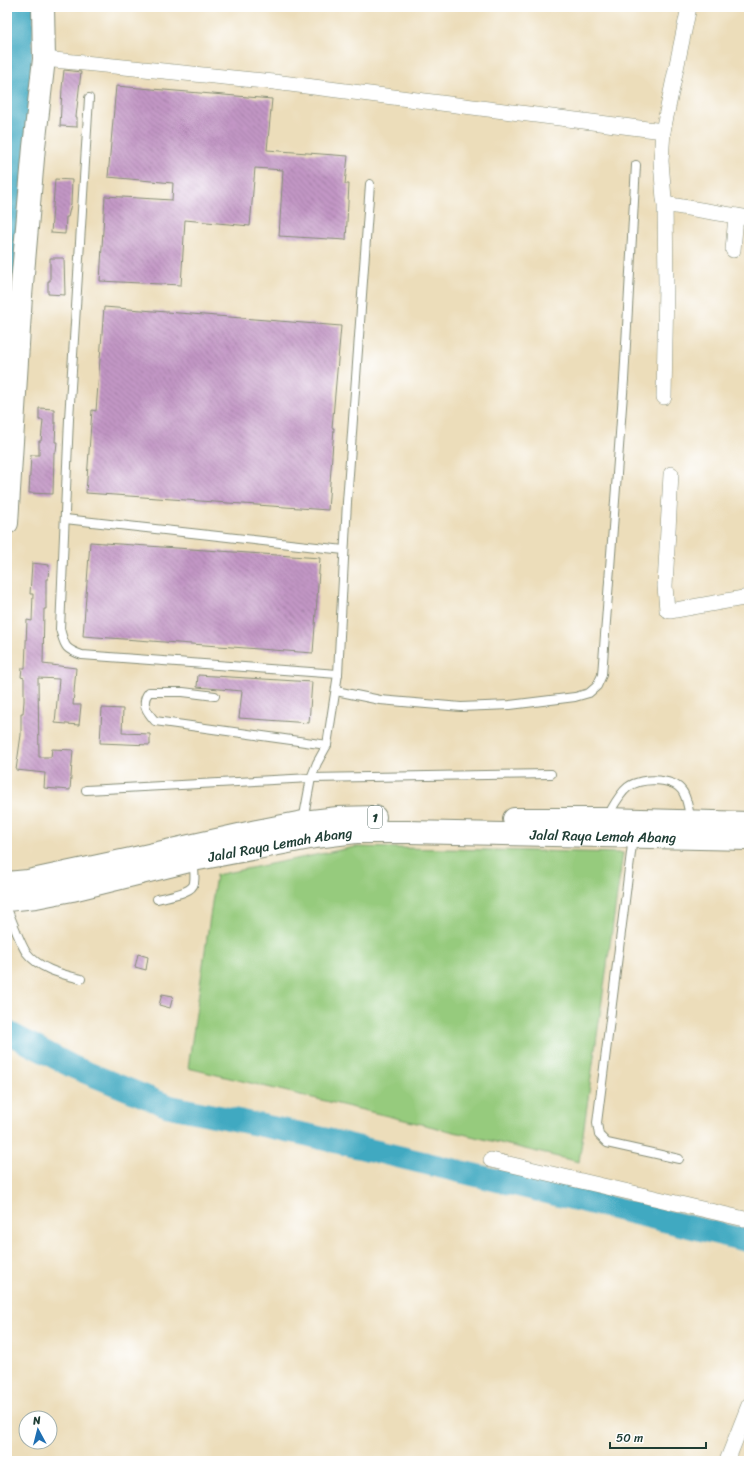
<svg xmlns="http://www.w3.org/2000/svg" width="756" height="1468" font-family="Sriracha,sans-serif">
  <style>
    .grass { fill: #96cb7d; stroke: #5a8458 }
    .lines { fill: none; stroke-linecap: round; stroke-linejoin: round }
    .river { stroke: #41a9c1; stroke-width: 23 }
    .building { fill: url(#building-back-hatch) }
    .lane-casing { stroke: #868d77; stroke-width: 10 }
    .street-casing { stroke: #868d77; stroke-width: 16 }
    .secondary-casing { stroke: #868d77; stroke-width: 24 }
    .highway-casing { stroke: #868d77; stroke-width: 24 }
    .lane { stroke: #fff; stroke-width: 8 }
    .street { stroke: #fff; stroke-width: 15 }
    .secondary { stroke: #fff; stroke-width: 22 }
    .highway { stroke: #fff; stroke-width: 22 }
    .labels { text-anchor: middle; stroke-width: 3; stroke-linejoin: round; paint-order: stroke }
    .shield { fill: #fff; stroke: #627771; stroke-width: 1 }
    .shield-label { font-size: 13px; font-weight: bold; fill: #1f3d34 }
    .street-label { font-size: 14px; fill: #1f3d34; stroke: #fff }
  </style>
  <defs>
    <pattern id="building-back-hatch" width="6" height="6" patternUnits="userSpaceOnUse"><rect width="6" height="6" fill="#c296c5"/><path d="M-1 5l2 2M0 0l6 6M5-1l2 2" fill="none" stroke="#9d7ca1"/></pattern>
  </defs>
  <rect width="100%" height="100%" fill="#fff"/>
  <filter id="ink" filterUnits="userSpaceOnUse"><feTurbulence type="fractalNoise" baseFrequency=".025" numOctaves="2"/><feDisplacementMap in="SourceGraphic" scale="8" xChannelSelector="R" yChannelSelector="G"/><feConvolveMatrix kernelMatrix="1 2 1 2 8 2 1 2 1" color-interpolation-filters="sRGB"/></filter>
  <filter id="wash" filterUnits="userSpaceOnUse"><feTurbulence type="fractalNoise" baseFrequency=".012" numOctaves="4" result="noise"/><feDisplacementMap in="SourceGraphic" scale="16" xChannelSelector="R" yChannelSelector="G"/><feGaussianBlur stdDeviation="0.9" result="paint"/><feColorMatrix in="noise" values="0 0 0 0 0 0 0 0 0 0 0 0 0 0 0 0 0 1.4 0 .05"/><feComposite in="paint" operator="in"/></filter>
  <g filter="url(#wash)">
    <rect width="100%" height="100%" fill="#ecddba"/>
    <polygon class="grass" points="355,847 623,853 579,1162 188,1068 216,875"/>
    <g class="lines">
      <g class="river">
        <polyline points="7,267 21,56 23,7"/>
        <polyline points="7,1032 73,1067 168,1106 308,1135 749,1241"/>
      </g>
    </g>
    <g id="blocks">
      <g class="building">
        <polygon points="64,70 81,72 76,117 77,117 77,127 60,126 62,88"/>
        <polygon points="116,86 272,99 267,150 348,156 345,184 349,184 346,240 279,236 283,170 255,168 250,226 185,220 181,285 100,281 105,196 172,200 173,183 108,177"/>
        <polygon points="55,179 72,180 71,204 68,217 66,217 65,234 51,233"/>
        <polygon points="50,258 64,258 65,295 48,294 48,281 50,281"/>
        <polygon points="104,307 341,326 332,428 334,428 328,510 86,493 92,410 96,411"/>
        <polygon points="39,408 54,409 54,423 56,423 55,442 57,442 56,452 54,452 53,494 29,493 31,455 39,455 39,441 41,441 43,420 39,420"/>
        <polygon points="90,542 320,558 313,653 83,636"/>
        <polygon points="32,563 49,565 48,579 46,579 46,609 44,609 43,664 76,668 73,705 81,705 79,725 55,723 59,679 38,678 39,757 51,757 52,749 73,750 70,790 44,788 45,773 16,770 21,735 21,713 23,713 24,701 24,678 21,677 22,668 25,668 27,620 32,621 33,594 30,594"/>
        <polygon points="198,675 312,682 309,723 239,718 242,691 197,687"/>
        <polygon points="102,708 123,709 122,733 150,734 150,745 100,743"/>
        <polygon points="138,954 148,957 146,970 135,967"/>
        <polygon points="162,994 173,996 170,1008 159,1005"/>
      </g>
    </g>
  </g>
  <g filter="url(#ink)">
    <use href="#blocks" fill-opacity="0" stroke="#868d77" stroke-width="1"/>
    <g class="lines">
      <defs>
        <g id="lane">
          <path d="M89,98L69,419L60,629C65,646 64,649 82,655L338,674"/>
          <polyline points="65,519 344,550"/>
          <polyline points="336,691 380,700 461,707 510,705 575,697 589,693 597,686 602,675 624,380 636,165"/>
          <path d="M215,696L183,692H149C140,703 147,712 155,721L327,745"/>
          <polyline points="86,790 311,778 551,774"/>
          <path d="M607,817C613,807 619,794 628,787C642,777 676,777 684,794C688,802 689,813 691,821"/>
          <polyline points="303,821 311,778 317,763 327,745 338,674 347,502 370,184"/>
          <polyline points="633,837 597,1123 599,1135 607,1143 679,1159"/>
          <path d="M157,899C166,896 192,894 194,883C195,877 194,867 193,861"/>
          <path d="M7,909C12,920 20,943 26,952C39,969 61,974 81,979"/>
        </g>
        <g id="street">
          <polyline points="689,7 663,131 661,161 664,199 665,203 670,205 749,218"/>
          <polyline points="44,59 274,82 663,131"/>
          <polyline points="733,250 736,216"/>
          <polyline points="664,397 666,284 665,203"/>
          <polyline points="671,474 665,586 667,610 670,611 749,597"/>
          <polyline points="491,1160 749,1220"/>
          <polyline points="727,1461 749,1405"/>
        </g>
        <polyline id="secondary" points="7,523 21,296 34,147 44,59 43,7"/>
        <g id="highway">
          <polyline points="514,819 605,819 749,823"/>
          <polyline points="7,883 28,881 131,859 257,831 303,822 338,818 375,817"/>
          <path id="s1" d="M7,900L36,897L72,890L193,860L315,837L356,832H408L749,839"/>
        </g>
      </defs>
      <use href="#lane" class="lane-casing"/>
      <use href="#street" class="street-casing"/>
      <use href="#secondary" class="secondary-casing"/>
      <use href="#highway" class="highway-casing"/>
      <use href="#lane" class="lane"/>
      <use href="#street" class="street"/>
      <use href="#secondary" class="secondary"/>
      <use href="#highway" class="highway"/>
    </g>
  </g>
  <g class="labels">
    <rect class="shield" x="368" y="806" width="14" height="22" rx="3"/>
    <g class="shield-label">
      <text x="375" y="822">1</text>
    </g>
    <g class="street-label">
      <text dy="5" stroke="none"><textPath href="#s1" startOffset="603">Jalal Raya Lemah Abang</textPath></text>
      <text dy="5" stroke="none"><textPath href="#s1" startOffset="279">Jalal Raya Lemah Abang</textPath></text>
    </g>
  </g>
  <rect width="756" height="1468" fill="none" stroke="#fff" stroke-width="24"/>
  <g transform="translate(38 1430) rotate(353)"><circle r="19" fill="#ffffff" stroke="#a5b1ae"/>
  <path d="M0-3L7 15L0 10L-7 15Z" fill="#1f6fb2"/>
  <text y="-6" font-size="11" font-weight="bold" text-anchor="middle" fill="#1f3d34">N</text>
  </g>
  <path d="M610 1442v6h96v-6" fill="none" stroke="#1f3d34" stroke-width="2"/>
  <text x="616" y="1442" font-size="12" fill="#1f3d34" stroke="#ffffff" stroke-width="3" paint-order="stroke">50 m</text>
</svg>
